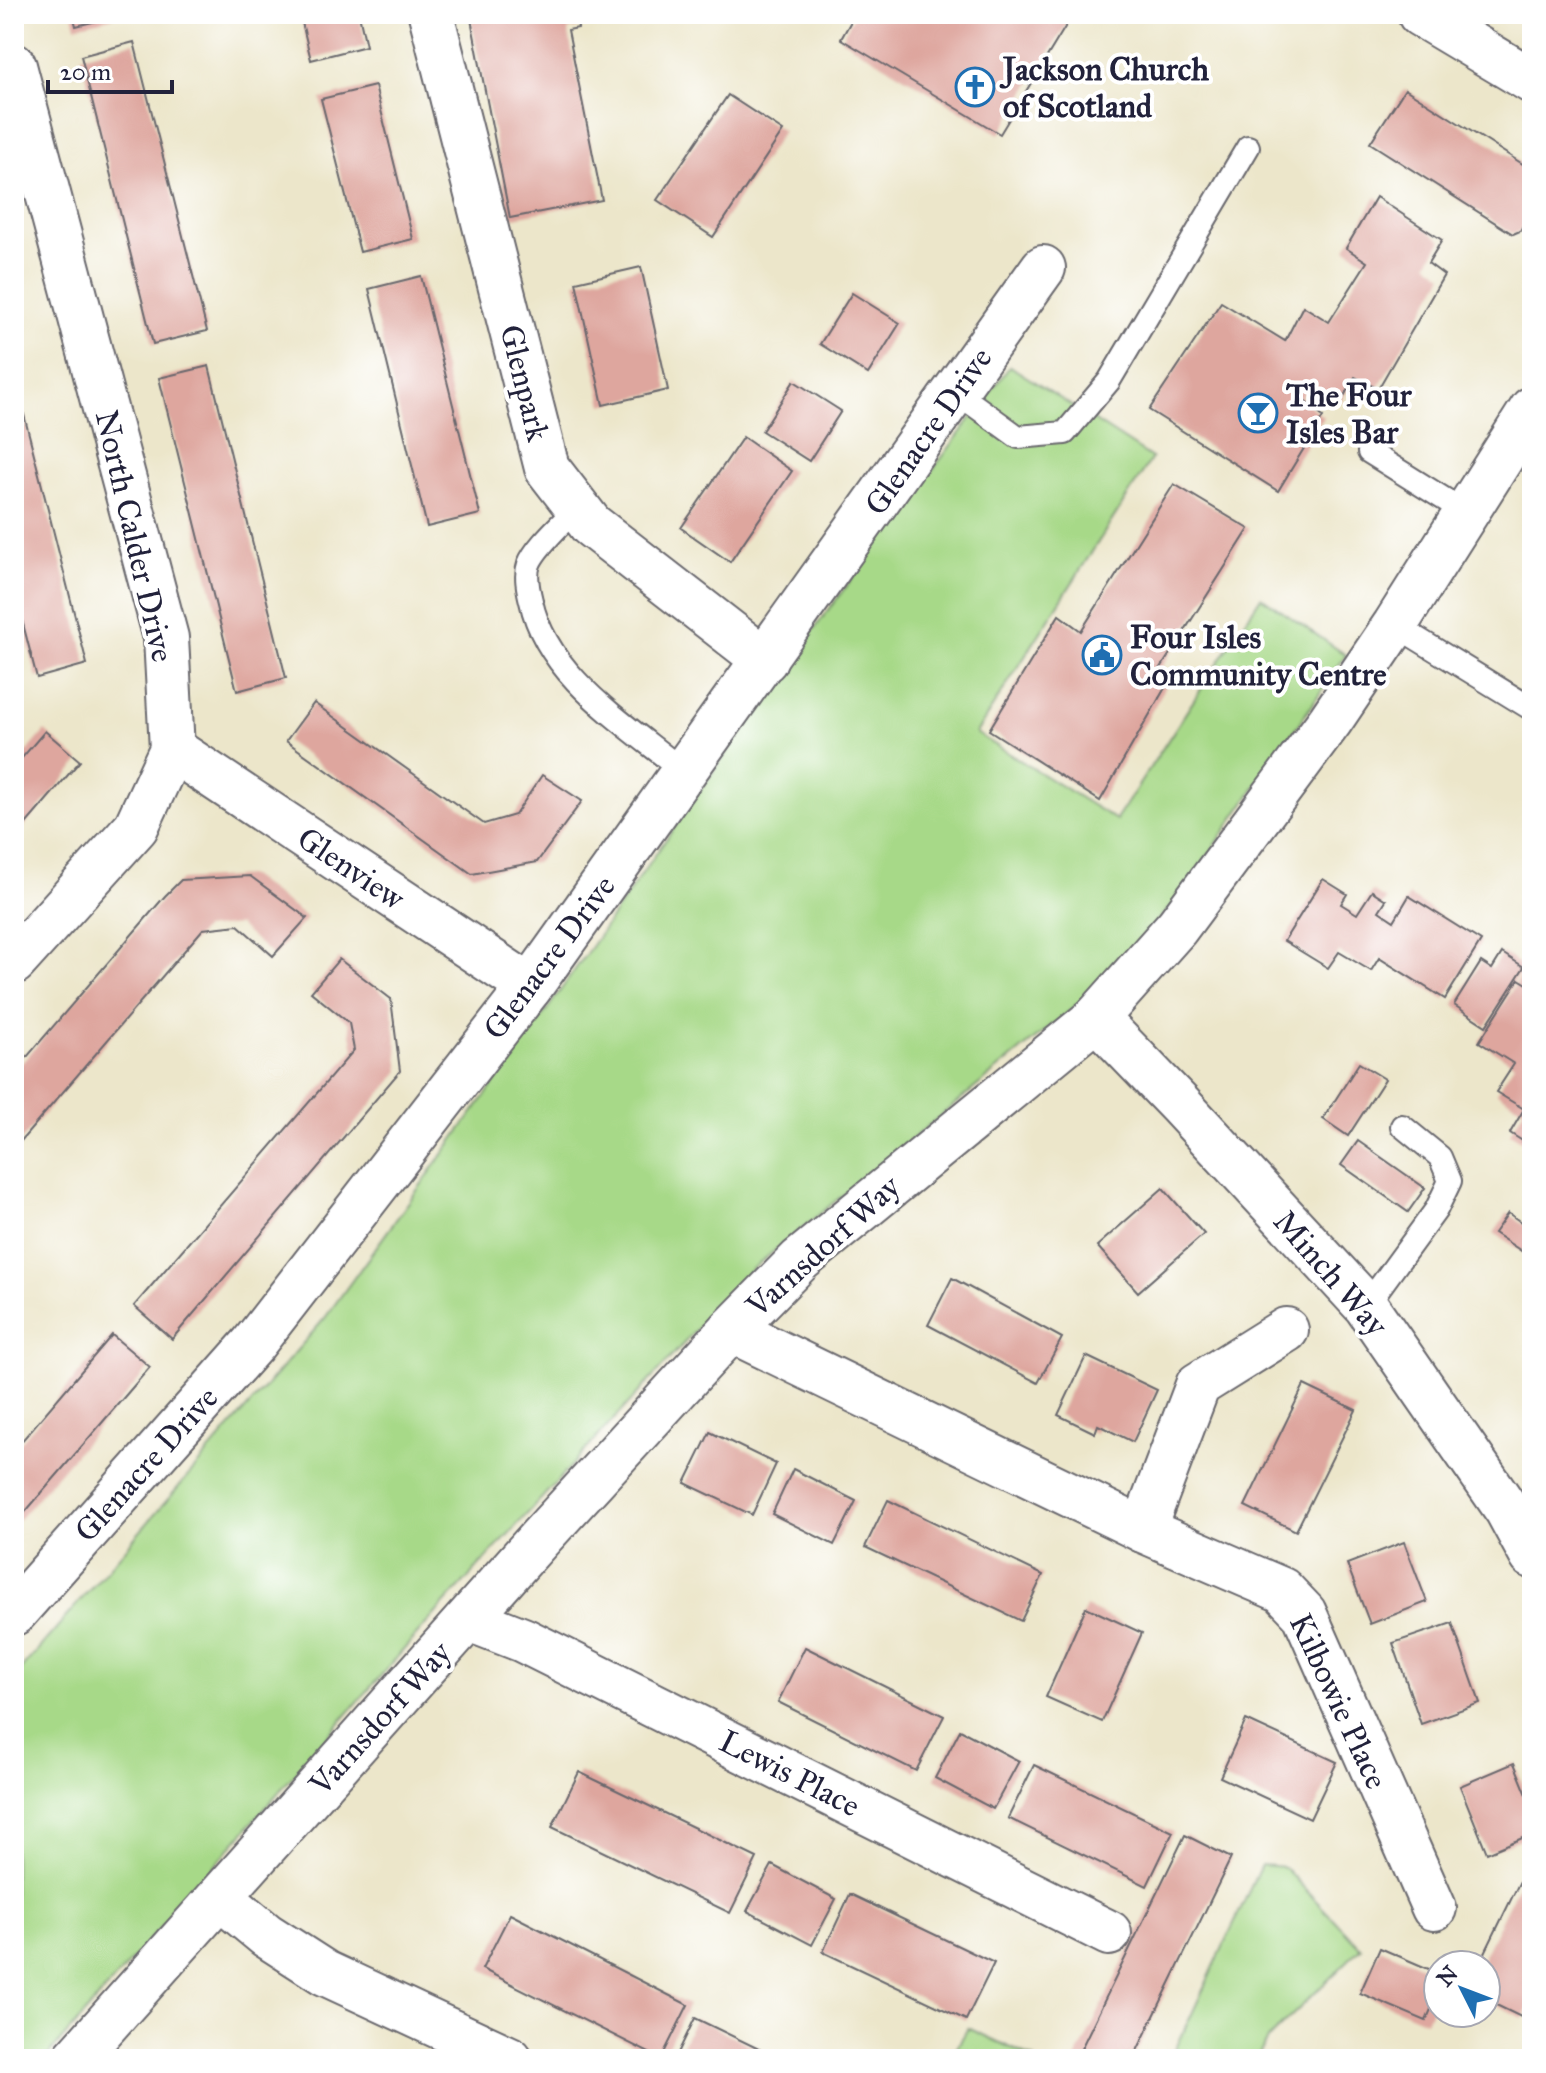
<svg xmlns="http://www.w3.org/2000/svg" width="1546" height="2073" font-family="'IM FELL Great Primer',serif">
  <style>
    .green { fill: #a7d988; stroke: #647e62; stroke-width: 2 }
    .building { fill: #dea69e }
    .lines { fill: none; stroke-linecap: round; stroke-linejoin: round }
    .lane-casing { stroke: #69676d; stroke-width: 26 }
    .street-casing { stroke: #69676d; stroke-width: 48 }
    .lane { stroke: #fff; stroke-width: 22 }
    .street { stroke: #fff; stroke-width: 44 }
    .labels { text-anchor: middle; stroke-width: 8; stroke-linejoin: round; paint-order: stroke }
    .poi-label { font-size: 32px; font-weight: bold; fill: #22223b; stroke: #fff; text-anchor: start }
    .street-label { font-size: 32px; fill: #22223b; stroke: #fff }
  </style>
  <rect width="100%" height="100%" fill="#fff"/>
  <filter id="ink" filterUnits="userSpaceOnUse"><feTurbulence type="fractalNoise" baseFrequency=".0125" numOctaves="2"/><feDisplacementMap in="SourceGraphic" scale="16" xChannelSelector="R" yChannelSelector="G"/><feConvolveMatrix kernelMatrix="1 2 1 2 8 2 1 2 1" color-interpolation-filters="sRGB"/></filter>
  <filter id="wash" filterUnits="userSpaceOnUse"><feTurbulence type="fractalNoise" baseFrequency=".006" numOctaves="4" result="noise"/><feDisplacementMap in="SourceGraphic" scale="32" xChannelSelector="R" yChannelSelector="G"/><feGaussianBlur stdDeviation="1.8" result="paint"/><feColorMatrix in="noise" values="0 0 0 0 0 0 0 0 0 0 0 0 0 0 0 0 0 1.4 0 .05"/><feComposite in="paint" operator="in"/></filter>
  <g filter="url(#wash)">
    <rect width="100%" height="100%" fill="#ece6ca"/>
    <g class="green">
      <polygon points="1010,366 1152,458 976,733 1116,820 1261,597 1346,655 1179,898 1083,1000 752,1269 427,1623 45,2059 14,2059 14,1677 325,1318 537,1024 792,659"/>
      <polygon points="1261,1865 1284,1867 1361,1948 1269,2038 1256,2059 1171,2059"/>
      <polygon points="968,2028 1035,2059 950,2059"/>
    </g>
    <g id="blocks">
      <g class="building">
        <polygon points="73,14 122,14 122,15 76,26"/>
        <polygon points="300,14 359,14 366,46 311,60"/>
        <polygon points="470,14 576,14 578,28 568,30 602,200 510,218"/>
        <polygon points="855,14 1073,14 1000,134 841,39"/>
        <polygon points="134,42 207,331 153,344 81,56"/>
        <polygon points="375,86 413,239 360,252 321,99"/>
        <polygon points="1405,89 1532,170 1532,209 1520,231 1513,234 1370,143"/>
        <polygon points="728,95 783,131 713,237 657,200"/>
        <polygon points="1376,197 1442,240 1428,263 1444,275 1378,389 1355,377 1340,403 1309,384 1301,398 1323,417 1278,491 1149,410 1221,302 1285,341 1303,306 1329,322 1367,262 1346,248"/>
        <polygon points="641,267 668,390 603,405 576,282"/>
        <polygon points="421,276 480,514 427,527 369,289"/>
        <polygon points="852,293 900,323 868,374 820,344"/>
        <polygon points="209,366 286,678 237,691 159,378"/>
        <polygon points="794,381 841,411 809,461 762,431"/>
        <polygon points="18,391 87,664 37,678 14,589 14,392"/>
        <polygon points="743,437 792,471 730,562 681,528"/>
        <polygon points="1174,484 1249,529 1154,679 1166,686 1100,801 989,730 1059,615 1081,631"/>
        <polygon points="314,703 484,824 515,815 542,775 582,801 537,862 472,874 286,741"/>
        <polygon points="45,731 80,761 14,838 14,767"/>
        <polygon points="250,876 307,918 273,956 238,925 203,929 14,1149 14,1072 165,896 181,880"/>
        <polygon points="1323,879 1347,894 1341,904 1357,914 1372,891 1386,900 1379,911 1394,921 1409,896 1481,941 1445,999 1379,958 1371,971 1339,952 1328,968 1284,941"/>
        <polygon points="1502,953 1524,967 1486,1026 1454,1005 1481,962 1492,969"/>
        <polygon points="339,959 391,999 400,1071 172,1339 134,1306 354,1050 349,1023 311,992"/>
        <polygon points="1519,979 1532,987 1532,1147 1510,1133 1524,1109 1496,1092 1514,1064 1479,1042"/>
        <polygon points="1359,1063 1385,1079 1348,1136 1323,1119"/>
        <polygon points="1358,1141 1425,1188 1408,1212 1341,1165"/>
        <polygon points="1163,1188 1204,1234 1138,1292 1097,1246"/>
        <polygon points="1508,1213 1532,1230 1532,1244 1526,1254 1494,1233"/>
        <polygon points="952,1278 1062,1338 1038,1383 928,1325"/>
        <polygon points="112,1335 150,1367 14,1525 14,1450"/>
        <polygon points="1086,1356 1157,1390 1133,1442 1098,1425 1095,1433 1058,1415"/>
        <polygon points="1304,1385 1356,1410 1296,1531 1245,1506"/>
        <polygon points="710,1432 776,1464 752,1515 685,1483"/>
        <polygon points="793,1469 856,1501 834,1545 772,1514"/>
        <polygon points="888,1500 1043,1575 1021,1621 865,1547"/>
        <polygon points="1404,1542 1427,1602 1370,1624 1347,1564"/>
        <polygon points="1086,1607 1142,1633 1102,1722 1046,1697"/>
        <polygon points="1452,1623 1480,1703 1421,1724 1393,1643"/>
        <polygon points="805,1647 944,1716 916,1771 778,1702"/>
        <polygon points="1246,1720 1337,1762 1310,1819 1220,1777"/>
        <polygon points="960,1730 1019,1761 993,1809 935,1778"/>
        <polygon points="1514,1763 1532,1807 1532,1834 1487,1853 1460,1786"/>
        <polygon points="1034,1765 1173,1832 1147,1886 1008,1818"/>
        <polygon points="579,1772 757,1858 730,1913 552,1827"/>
        <polygon points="1185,1835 1231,1858 1133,2059 1076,2059"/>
        <polygon points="772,1865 836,1899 812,1945 747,1911"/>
        <polygon points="1520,1881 1532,1887 1532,2000 1523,2018 1486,2000 1486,1965 1479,1965"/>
        <polygon points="850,1894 994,1963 966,2020 823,1952"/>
        <polygon points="510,1914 688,2005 661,2059 482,1969"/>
        <polygon points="1380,1948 1438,1973 1438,1993 1426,2021 1360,1993"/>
        <polygon points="695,2018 761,2050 757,2059 675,2059"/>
      </g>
    </g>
  </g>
  <g filter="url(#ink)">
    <use href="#blocks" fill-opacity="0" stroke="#69676d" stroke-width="2"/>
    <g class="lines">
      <defs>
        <g id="lane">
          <polyline points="956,392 1018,437 1065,433 1109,381 1248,147"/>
          <polyline points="1369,452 1465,512"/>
          <path d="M577,507C564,522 536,546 529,564C525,575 528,589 531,601C547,677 628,725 684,772"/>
          <polyline points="1395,625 1532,709"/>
          <polyline points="1366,1306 1436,1210 1450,1181 1440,1157 1402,1126"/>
        </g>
        <g id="street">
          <polyline points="431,14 547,468 591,525 765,660"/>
          <polyline points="1420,14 1532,81"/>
          <polyline points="14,66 166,638 172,749 136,827 14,962"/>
          <polyline points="172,749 530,987"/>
          <polyline points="1096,1018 1180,1105 1366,1306 1507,1510 1532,1556"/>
          <polyline points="731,1330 1143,1530 1282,1590 1304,1613 1434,1908"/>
          <polyline points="1143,1530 1198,1385 1286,1330"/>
          <polyline points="14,1613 253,1344 530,987 1043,268"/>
          <polyline points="469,1619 523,1640 1109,1933"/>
          <polyline points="220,1897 266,1935 325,1973 510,2059"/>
          <polyline points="75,2059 539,1539 731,1330 800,1260 1096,1018 1177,927 1330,721 1395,625 1532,409"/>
        </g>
      </defs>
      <use href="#lane" class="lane-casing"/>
      <use href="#street" class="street-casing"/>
      <use href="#lane" class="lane"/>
      <use href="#street" class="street"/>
    </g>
  </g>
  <defs>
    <symbol id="church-ring" viewBox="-11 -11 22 22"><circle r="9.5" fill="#fff" stroke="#1f6fb2" stroke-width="1.5"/><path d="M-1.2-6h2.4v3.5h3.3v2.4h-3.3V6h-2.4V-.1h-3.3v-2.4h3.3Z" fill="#1f6fb2"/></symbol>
    <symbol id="bar-ring" viewBox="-11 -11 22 22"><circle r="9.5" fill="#fff" stroke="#1f6fb2" stroke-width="1.5"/><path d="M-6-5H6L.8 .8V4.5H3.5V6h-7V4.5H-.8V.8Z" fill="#1f6fb2"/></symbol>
    <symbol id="civic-ring" viewBox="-11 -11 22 22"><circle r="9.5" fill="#fff" stroke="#1f6fb2" stroke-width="1.5"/><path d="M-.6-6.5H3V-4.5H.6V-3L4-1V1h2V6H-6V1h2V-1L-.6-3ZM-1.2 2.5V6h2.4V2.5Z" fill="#1f6fb2"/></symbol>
  </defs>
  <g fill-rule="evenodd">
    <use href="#church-ring" x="953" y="65" width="44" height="44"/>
    <use href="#bar-ring" x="1236" y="391" width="44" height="44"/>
    <use href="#civic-ring" x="1080" y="633" width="44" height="44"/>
  </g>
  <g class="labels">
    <g class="poi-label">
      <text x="1003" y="80">Jackson Church<tspan x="1003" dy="37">of Scotland</tspan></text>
      <text x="1286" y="406">The Four<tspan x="1286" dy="37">Isles Bar</tspan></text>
      <text x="1130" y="648">Four Isles<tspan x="1130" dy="37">Community Centre</tspan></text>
    </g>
    <g class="street-label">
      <text transform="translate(525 383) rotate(76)" y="11">Glenpark</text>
      <text transform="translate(928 431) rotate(-55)" y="11">Glenacre Drive</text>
      <text transform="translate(135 536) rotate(77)" y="11">North Calder Drive</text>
      <text transform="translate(351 868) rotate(34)" y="11">Glenview</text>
      <text transform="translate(549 957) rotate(-53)" y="11">Glenacre Drive</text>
      <text transform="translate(823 1246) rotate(-42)" y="11">Varnsdorf Way</text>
      <text transform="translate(1331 1273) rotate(49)" y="11">Minch Way</text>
      <text transform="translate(146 1464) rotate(-48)" y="11">Glenacre Drive</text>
      <text transform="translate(1339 1701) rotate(65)" y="11">Kilbowie Place</text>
      <text transform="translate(380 1718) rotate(-48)" y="11">Varnsdorf Way</text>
      <text transform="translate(790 1773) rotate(27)" y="11">Lewis Place</text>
    </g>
  </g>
  <rect width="1546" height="2073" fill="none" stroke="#fff" stroke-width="48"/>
  <g transform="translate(1462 1989) rotate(312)"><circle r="38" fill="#ffffff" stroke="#a7a7b1" stroke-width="2"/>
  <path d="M0-6L14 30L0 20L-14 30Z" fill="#1f6fb2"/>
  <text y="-12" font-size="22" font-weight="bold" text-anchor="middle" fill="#22223b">N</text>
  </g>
  <path d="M48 80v12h124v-12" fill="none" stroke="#22223b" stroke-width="4"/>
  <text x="60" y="80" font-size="24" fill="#22223b" stroke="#ffffff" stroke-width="6" paint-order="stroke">20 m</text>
</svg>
